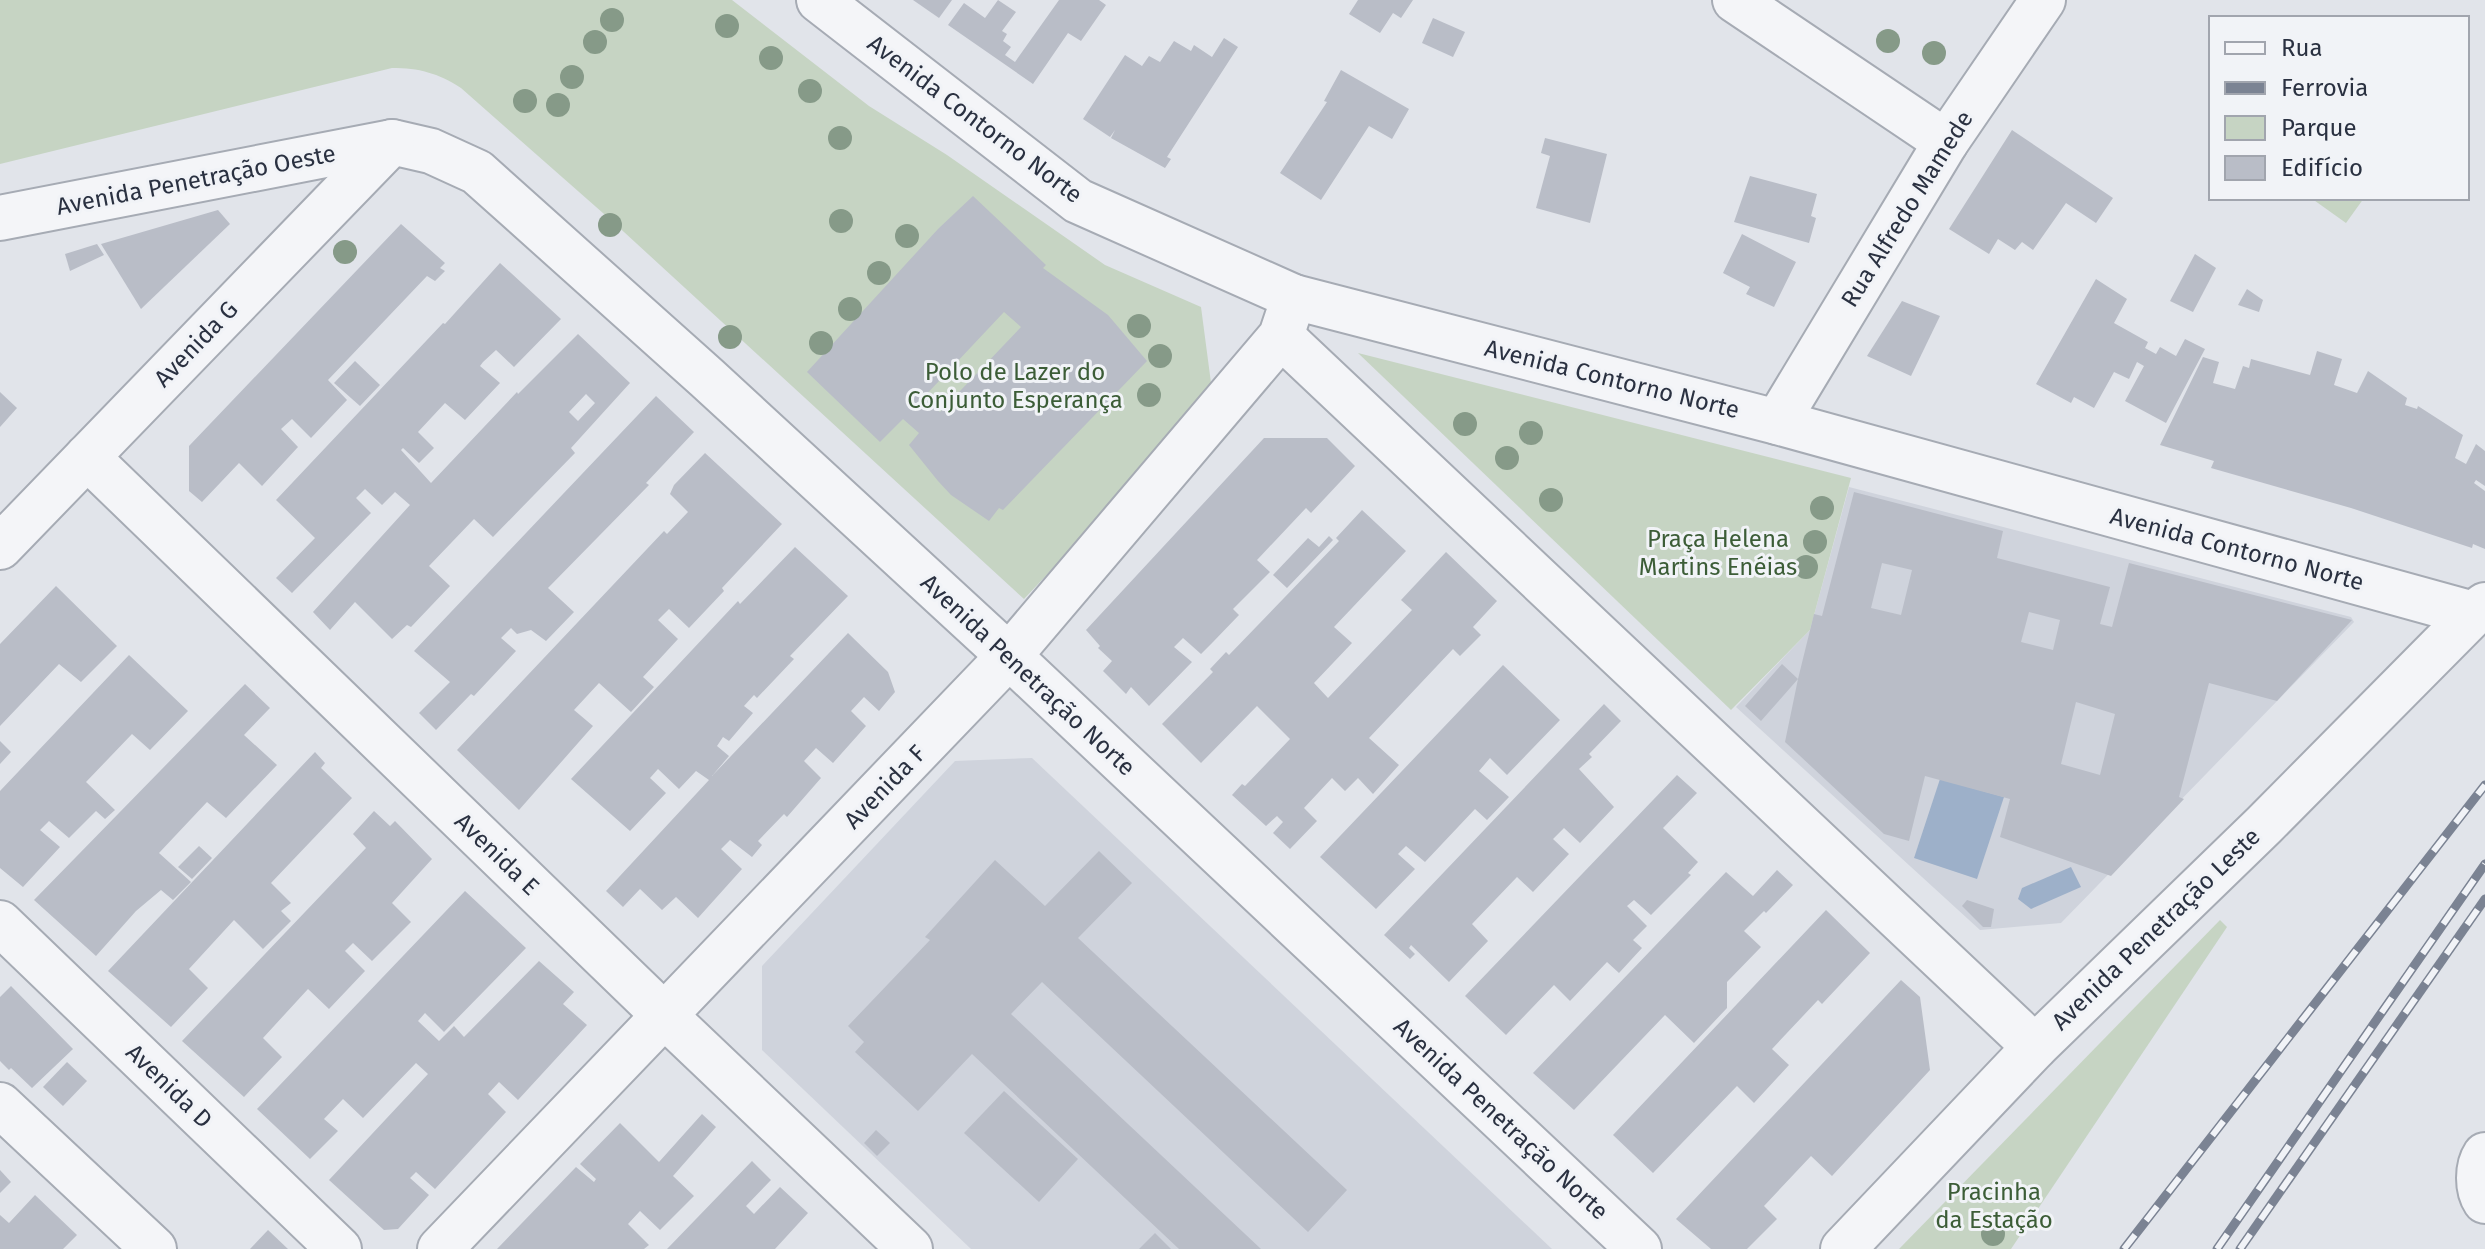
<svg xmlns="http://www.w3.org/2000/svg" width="2485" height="1249" font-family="'Fira Sans',sans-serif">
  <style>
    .built { fill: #cfd3dc }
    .green { fill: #c6d4c3 }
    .water { fill: #9db0c9 }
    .building { fill: #b9bdc7; fill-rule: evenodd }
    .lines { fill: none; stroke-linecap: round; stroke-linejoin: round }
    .minor-casing { stroke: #a6abb4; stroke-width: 48 }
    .tertiary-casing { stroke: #a6abb4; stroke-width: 48 }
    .minor { stroke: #f4f5f8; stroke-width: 44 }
    .tertiary { stroke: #f4f5f8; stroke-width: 44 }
    .rail-casing { stroke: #7b8393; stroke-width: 9 }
    .rail { stroke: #f1f3f7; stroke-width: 6; stroke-dasharray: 18; stroke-linecap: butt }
    .tree { fill: #869a88 }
    .labels { text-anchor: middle; stroke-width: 6; stroke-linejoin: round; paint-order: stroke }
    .street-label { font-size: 24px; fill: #2a3141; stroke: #f1f3f7 }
    .park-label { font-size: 24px; fill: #3c5d37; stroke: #f1f3f7 }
  </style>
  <rect width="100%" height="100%" fill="#e1e4ea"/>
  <g class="built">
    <polygon points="1849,487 2351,617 2354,622 2061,923 1980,930 1736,707 1810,630"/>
    <polygon points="1032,758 1552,1249 971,1249 762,1050 762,966 955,761"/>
  </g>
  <g class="green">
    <path d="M0,0H732L869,106L947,155L1105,265L1201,307L1213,398L1024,599L612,221L461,88C438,73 419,68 392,68L0,164Z"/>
    <polygon points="2311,198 2364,198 2346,223"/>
    <polygon points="1358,353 1851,478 1810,630 1731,710"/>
    <polygon points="2220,920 2227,927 2011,1249 1899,1249"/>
  </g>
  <g class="water">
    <polygon points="1940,779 2004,797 1977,879 1914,858"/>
    <polygon points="2071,867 2081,887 2031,909 2018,899 2022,888"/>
  </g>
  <g class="building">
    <polygon points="913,0 952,0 939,18"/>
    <polygon points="998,0 1016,12 1002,31 1007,34 1003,41 1011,47 1005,55 1015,62 1059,0 1099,0 1106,5 1081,41 1068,33 1033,84 948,25 964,3 985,18"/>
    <polygon points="1358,0 1413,0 1401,18 1393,13 1380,33 1349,14"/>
    <polygon points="1433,18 1465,32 1453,57 1422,43"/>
    <polygon points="1224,38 1238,47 1167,157 1171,159 1165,168 1111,138 1115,130 1110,137 1083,119 1125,55 1142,66 1149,56 1160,62 1174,41 1191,51 1194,45 1212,57"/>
    <polygon points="1341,70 1409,109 1392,139 1369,126 1321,200 1280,173 1327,102 1324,101"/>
    <polygon points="2012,130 2113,198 2096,223 2066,203 2033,250 2022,242 2015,250 1998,239 1989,254 1949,229"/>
    <polygon points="1545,138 1607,154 1590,223 1536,208 1550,156 1541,153"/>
    <polygon points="1750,176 1817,194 1811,216 1816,218 1809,243 1734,222"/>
    <path d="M973,196L1046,265L1043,268L1108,315L1147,361L1003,510L999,508L989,521L951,495L938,481L909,445L919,433L903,419L880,442L807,372L938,229ZM1004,312L1021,327L940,412L923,398Z"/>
    <polygon points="218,210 230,224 141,309 101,244"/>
    <polygon points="401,224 445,263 440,268 445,271 435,281 427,276 328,380 347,400 311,438 292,419 281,429 298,447 262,486 239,463 202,502 189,491 189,446"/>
    <polygon points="1742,234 1796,262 1774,307 1746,294 1750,287 1723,273"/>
    <polygon points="97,244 104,255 70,271 65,254"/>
    <polygon points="2195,254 2216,268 2193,312 2170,301"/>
    <path d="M500,263L561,319L514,367L496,350L483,362L480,366L500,383L465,420L445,403L418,432L434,448L419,463L403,448L401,450L431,483L517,392L518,394L578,334L630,383L571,448L575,453L493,537L474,519L429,566L450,586L411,627L407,625L392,639L355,602L330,630L313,612L410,505L395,492L382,505L365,489L356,498L371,513L292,593L276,578L315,538L276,500L443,323L445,324ZM586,394L595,403L578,421L569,412Z"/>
    <polygon points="2096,279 2127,299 2114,323 2148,342 2145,348 2156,354 2160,347 2176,356 2185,339 2205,349 2166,423 2125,401 2144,366 2137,362 2129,379 2114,372 2094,408 2074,397 2071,403 2036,384"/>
    <polygon points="2247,289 2263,300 2259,312 2238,305"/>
    <polygon points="1902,301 1940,316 1911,376 1867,356"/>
    <polygon points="2317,351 2342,359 2334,385 2357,393 2368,371 2407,398 2405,405 2417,409 2418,406 2463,435 2455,458 2466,464 2476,444 2485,451 2485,486 2476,480 2474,483 2485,491 2485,549 2473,544 2472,548 2351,508 2211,468 2214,461 2160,445 2203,357 2219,362 2213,383 2235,389 2243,366 2249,368 2251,359 2310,375"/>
    <polygon points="355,361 380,385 360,406 334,383"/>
    <polygon points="0,392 17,408 0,427"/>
    <polygon points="656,396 694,432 646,483 649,485 548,588 574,612 546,641 531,630 517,634 511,628 501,638 516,651 474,696 471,694 436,730 419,713 450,682 414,651"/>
    <polygon points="1264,438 1327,438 1355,466 1311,513 1306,508 1257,560 1270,572 1233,609 1239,615 1213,642 1201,654 1183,638 1174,647 1192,662 1149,706 1131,687 1126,694 1103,671 1112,661 1098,648 1100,646 1086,630"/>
    <polygon points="705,453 782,524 722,588 724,591 689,628 669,609 658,620 678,639 643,677 654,687 631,712 599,683 574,710 593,726 519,810 457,750 664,531 667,534 688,512 670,494 674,485"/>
    <path d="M1854,492L2003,531L1997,558L2110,587L2100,624L2112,627L2129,563L2352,620L2277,701L2209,683L2179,797L2184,799L2111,876L2000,837L2010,799L1925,776L1909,841L1884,834L1785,742L1798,679L1761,721L1745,706L1782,664L1798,679L1814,614L1822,616ZM1882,563L1912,570L1901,615L1871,608ZM2029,612L2060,620L2053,650L2021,642ZM2076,702L2115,714L2100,775L2061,764Z"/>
    <polygon points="1362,510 1406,551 1334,627 1352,643 1314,683 1328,698 1412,610 1401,600 1446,552 1497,601 1473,627 1481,635 1460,656 1453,649 1369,738 1399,765 1373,794 1358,778 1345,791 1332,778 1304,808 1317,821 1290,849 1273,833 1283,822 1277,816 1266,826 1232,795 1242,784 1245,786 1290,739 1257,706 1201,763 1162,724 1213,672 1210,669 1226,652 1229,655 1339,541 1336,538"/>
    <polygon points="1329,536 1333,540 1287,588 1273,575 1308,538 1319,547"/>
    <polygon points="795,547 848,596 790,656 794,659 757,698 754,695 744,706 753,713 729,741 723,737 717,746 729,756 712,776 848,633 888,672 895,692 879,711 864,697 851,711 866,726 833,763 816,748 804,761 821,778 787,817 784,814 758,841 762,845 752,857 730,840 721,849 742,869 698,918 676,897 662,910 640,889 623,907 606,891 709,780 696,771 679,789 658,769 650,778 666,793 630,831 571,779 738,601 740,604"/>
    <polygon points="56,586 117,646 81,682 59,664 0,726 0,644"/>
    <polygon points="129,655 188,711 150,750 132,734 86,782 115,810 105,819 96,811 69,838 49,821 40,830 60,847 23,887 0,868 0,791"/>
    <polygon points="1503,665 1560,720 1507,775 1490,758 1479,771 1509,797 1487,820 1475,809 1425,862 1406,846 1398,854 1415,869 1376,909 1320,857"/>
    <polygon points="245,684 270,708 244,735 277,765 226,818 207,802 159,853 191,882 173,900 161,890 136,911 96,956 34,900"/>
    <polygon points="1604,704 1621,721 1589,754 1592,757 1579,769 1614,807 1580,843 1564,828 1553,839 1569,854 1533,892 1517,877 1472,924 1488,941 1449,982 1411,945 1409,948 1415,954 1410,959 1384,935"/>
    <polygon points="0,741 11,752 0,764"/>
    <polygon points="315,752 325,763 321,768 352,798 271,883 291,903 281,911 291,921 263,949 234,920 189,969 208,988 171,1027 108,971"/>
    <polygon points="1677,775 1697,793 1663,828 1698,862 1688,873 1691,875 1651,915 1634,900 1627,906 1647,926 1633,940 1642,948 1619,973 1607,962 1570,1001 1554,985 1506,1035 1465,996"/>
    <polygon points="374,811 390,826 395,821 432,859 392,903 411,922 372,961 353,943 345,951 365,971 329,1009 308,989 263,1038 282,1057 244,1097 182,1041 366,848 353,834"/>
    <polygon points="199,846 212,858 192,879 178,867"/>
    <polygon points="1099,851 1132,883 1078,938 1347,1190 1308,1232 1042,982 1011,1014 1261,1249 1179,1249 972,1054 918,1111 855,1052 864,1042 848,1026 930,940 925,937 995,860 1045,906"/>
    <polygon points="1777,870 1793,885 1766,913 1764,911 1744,931 1761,947 1727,982 1727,1008 1694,1043 1665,1015 1574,1110 1533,1073 1726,872 1753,896"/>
    <polygon points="465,891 526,948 444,1032 425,1013 418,1021 439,1041 454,1026 464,1037 539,961 574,992 563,1004 587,1025 518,1100 499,1082 488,1094 506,1112 435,1189 416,1172 410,1178 429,1195 398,1229 384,1230 329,1180 428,1074 416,1063 363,1118 343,1099 324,1119 338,1131 310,1159 257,1109"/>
    <polygon points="1967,900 1994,909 1991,927 1983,927 1962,906"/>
    <polygon points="1826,910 1870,953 1822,1004 1818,1000 1772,1049 1789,1065 1754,1103 1737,1086 1653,1173 1613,1135"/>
    <polygon points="1901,980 1920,997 1930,1070 1832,1176 1811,1156 1764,1206 1777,1219 1747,1249 1711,1249 1676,1219"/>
    <polygon points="11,986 73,1049 32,1088 11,1068 9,1070 0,1061 0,997"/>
    <polygon points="67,1062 87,1081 63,1106 43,1087"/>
    <polygon points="1004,1091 1078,1159 1039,1202 964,1133"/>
    <polygon points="702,1114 716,1127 673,1176 694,1196 660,1230 640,1211 628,1224 649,1245 644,1249 497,1249 576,1167 594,1182 596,1179 580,1164 620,1123 659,1162"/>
    <polygon points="876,1130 890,1143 877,1156 864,1143"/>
    <polygon points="752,1161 771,1180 746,1206 754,1214 780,1187 808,1213 775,1249 667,1249"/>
    <polygon points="0,1170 11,1182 0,1193"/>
    <polygon points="35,1195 77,1235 63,1249 0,1249 0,1215 9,1223"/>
    <polygon points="268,1230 288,1249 250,1249"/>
    <polygon points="1155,1233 1171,1249 1139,1249"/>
  </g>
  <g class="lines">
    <defs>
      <g id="minor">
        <polyline points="1735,0 1946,142"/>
        <polyline points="0,218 392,142 431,151 477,172 707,378 1009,656 1639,1249"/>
        <polyline points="1294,297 1777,422 2473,614"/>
        <polyline points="1281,336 2035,1047"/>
        <polyline points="1777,422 1946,142 2043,0"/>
        <polyline points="87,457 665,1016 910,1249"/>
        <polyline points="0,547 392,142"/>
        <polyline points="0,923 339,1249"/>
        <polyline points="0,1105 154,1249"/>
        <path d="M2485,1155C2477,1167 2477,1189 2485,1201"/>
        <polyline points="1843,1249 2035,1047 2264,825 2473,614 2485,605"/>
      </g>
      <polyline id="tertiary" points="440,1249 1009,656 1281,336 1294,297 1078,201 819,0"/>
    </defs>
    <use href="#minor" class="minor-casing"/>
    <use href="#tertiary" class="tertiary-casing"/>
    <use href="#minor" class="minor"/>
    <use href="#tertiary" class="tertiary"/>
    <defs>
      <g id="rail">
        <polyline points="2124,1249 2485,785"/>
        <polyline points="2217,1249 2485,864"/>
        <polyline points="2240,1249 2485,899"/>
      </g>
    </defs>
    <use href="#rail" class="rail-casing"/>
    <use href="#rail" class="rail"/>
  </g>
  <g class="tree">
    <circle cx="612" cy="20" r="12"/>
    <circle cx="727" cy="26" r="12"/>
    <circle cx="1888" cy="41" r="12"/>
    <circle cx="595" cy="42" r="12"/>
    <circle cx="1934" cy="53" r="12"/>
    <circle cx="771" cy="58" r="12"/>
    <circle cx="572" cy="77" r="12"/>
    <circle cx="810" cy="91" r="12"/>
    <circle cx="525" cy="101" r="12"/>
    <circle cx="558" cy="105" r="12"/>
    <circle cx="840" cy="138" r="12"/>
    <circle cx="841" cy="221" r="12"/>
    <circle cx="610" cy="225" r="12"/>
    <circle cx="907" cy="236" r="12"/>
    <circle cx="345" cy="252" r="12"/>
    <circle cx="879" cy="273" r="12"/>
    <circle cx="850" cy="309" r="12"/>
    <circle cx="1139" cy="326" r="12"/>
    <circle cx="730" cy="337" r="12"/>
    <circle cx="821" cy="343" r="12"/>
    <circle cx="1160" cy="356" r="12"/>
    <circle cx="1149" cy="395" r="12"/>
    <circle cx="1465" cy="424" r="12"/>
    <circle cx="1531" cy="433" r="12"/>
    <circle cx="1507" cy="458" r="12"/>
    <circle cx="1551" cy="500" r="12"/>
    <circle cx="1822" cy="508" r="12"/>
    <circle cx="1815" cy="542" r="12"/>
    <circle cx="1806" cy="567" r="12"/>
    <circle cx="1993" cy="1234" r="12"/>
  </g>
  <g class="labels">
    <g class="street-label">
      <text transform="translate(975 119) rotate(37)" y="8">Avenida Contorno Norte</text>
      <text transform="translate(196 180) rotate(-11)" y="8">Avenida Penetração Oeste</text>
      <text transform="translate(1907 209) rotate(-58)" y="8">Rua Alfredo Mamede</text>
      <text transform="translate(196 344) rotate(-46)" y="8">Avenida G</text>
      <text transform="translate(1612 379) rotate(14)" y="8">Avenida Contorno Norte</text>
      <text transform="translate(2237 549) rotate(15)" y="8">Avenida Contorno Norte</text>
      <text transform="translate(1028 675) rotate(43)" y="8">Avenida Penetração Norte</text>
      <text transform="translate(885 787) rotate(-46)" y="8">Avenida F</text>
      <text transform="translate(497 854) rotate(44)" y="8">Avenida E</text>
      <text transform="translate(2156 929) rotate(-44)" y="8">Avenida Penetração Leste</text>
      <text transform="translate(169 1086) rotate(44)" y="8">Avenida D</text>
      <text transform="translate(1501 1119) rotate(43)" y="8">Avenida Penetração Norte</text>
    </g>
    <g class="park-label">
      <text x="1015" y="380">Polo de Lazer do<tspan x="1015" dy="28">Conjunto Esperança</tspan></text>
      <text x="1718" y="547">Praça Helena<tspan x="1718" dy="28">Martins Enéias</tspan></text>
      <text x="1994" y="1200">Pracinha<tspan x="1994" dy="28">da Estação</tspan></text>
    </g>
  </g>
  <rect x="2209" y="16" width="260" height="184" fill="#f1f3f7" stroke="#a1a5ae" stroke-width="2"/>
  <rect x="2225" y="42" width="40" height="12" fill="#f4f5f8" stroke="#a1a5ae" stroke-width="2"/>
  <text x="2281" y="56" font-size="24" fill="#2a3141">Rua</text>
  <rect x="2225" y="82" width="40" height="12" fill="#7b8393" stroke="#a1a5ae" stroke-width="2"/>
  <text x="2281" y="96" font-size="24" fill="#2a3141">Ferrovia</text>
  <rect x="2225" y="116" width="40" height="24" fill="#c6d4c3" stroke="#a1a5ae" stroke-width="2"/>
  <text x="2281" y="136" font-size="24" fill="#2a3141">Parque</text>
  <rect x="2225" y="156" width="40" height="24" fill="#b9bdc7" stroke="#a1a5ae" stroke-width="2"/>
  <text x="2281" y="176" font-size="24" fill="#2a3141">Edifício</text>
</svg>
